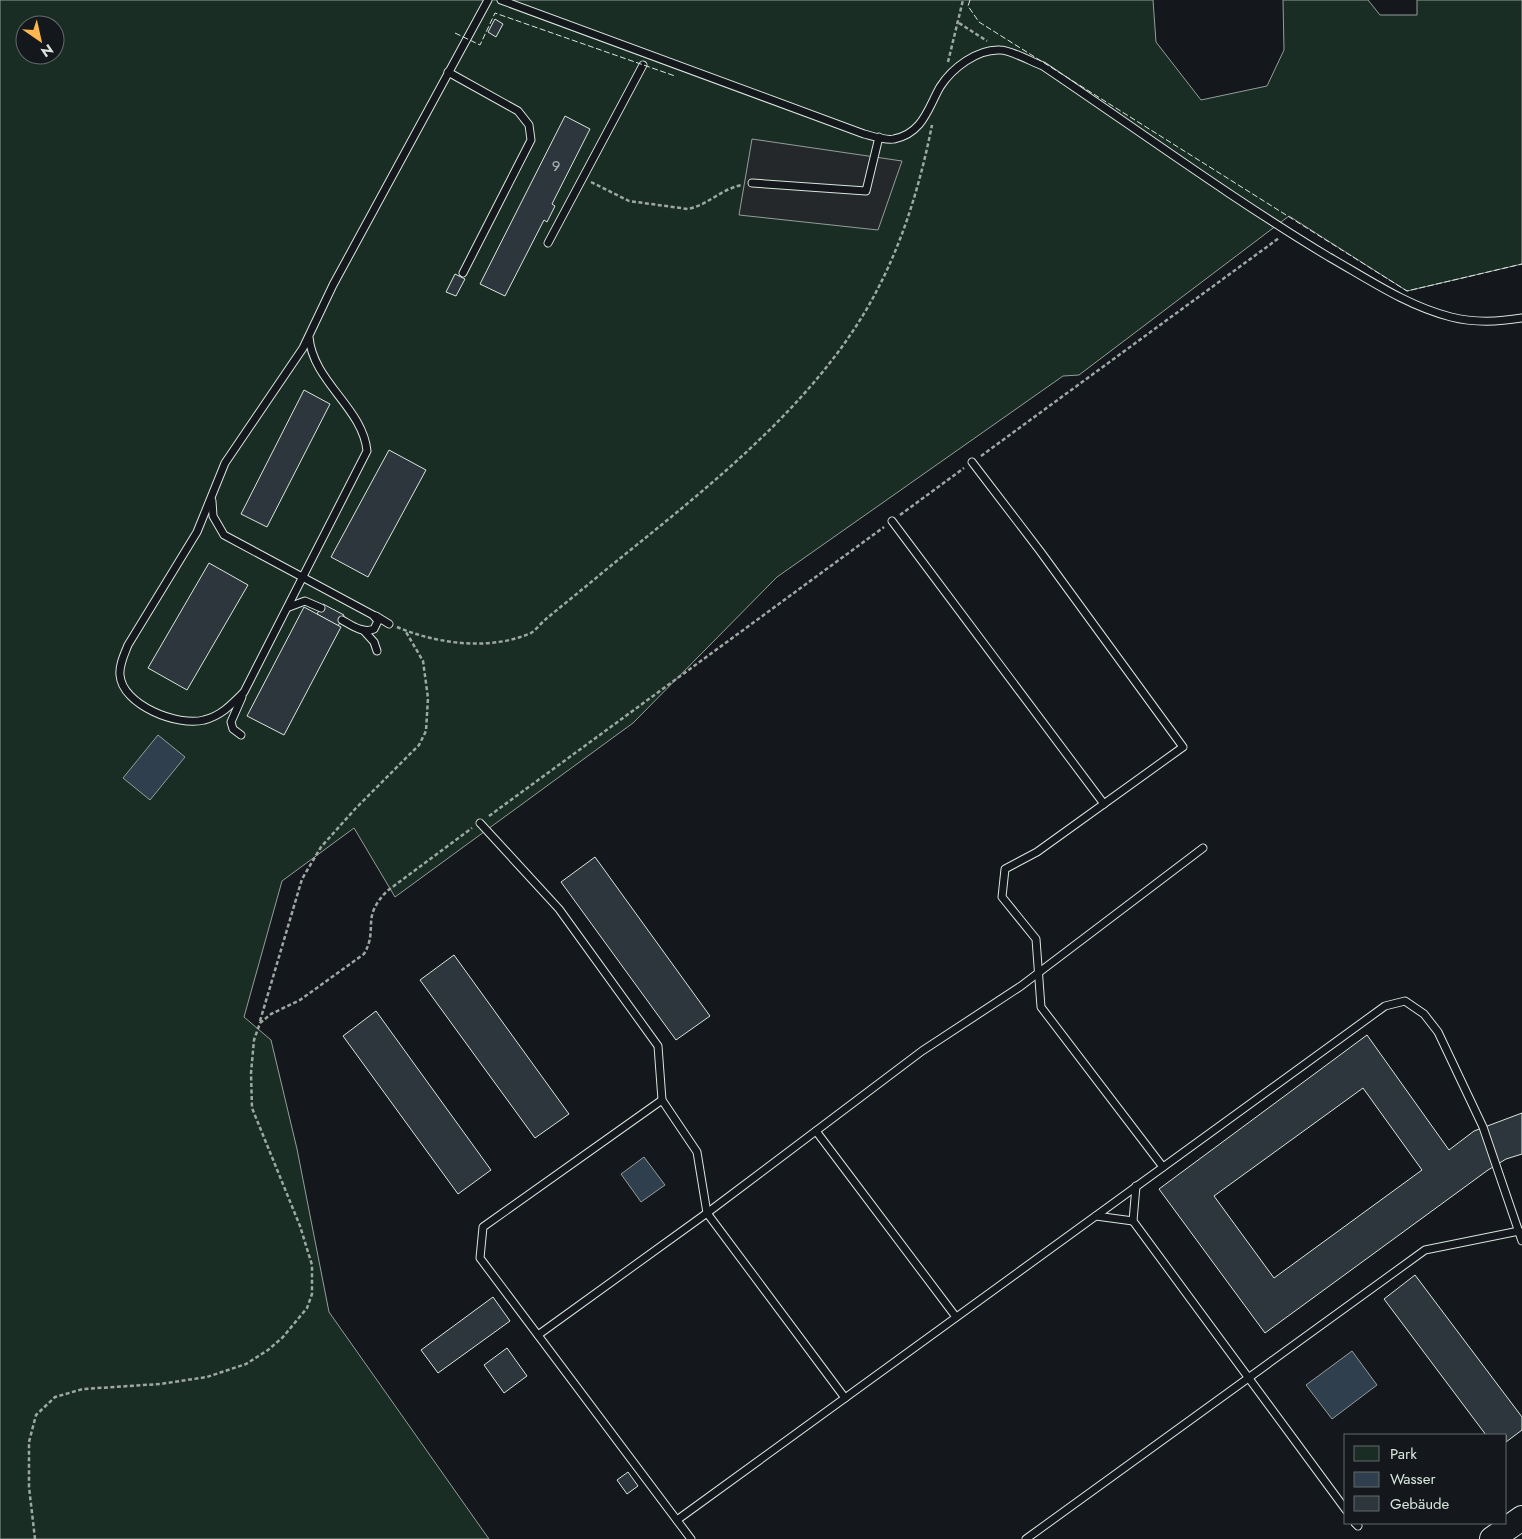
<svg xmlns="http://www.w3.org/2000/svg" width="1522" height="1539" font-family="Jost,sans-serif">
  <style>
    .green { fill: #1a2d24; stroke: #939e99; fill-rule: evenodd }
    .parking { fill: #24282b; stroke: #939e99 }
    .water { fill: #2f3f4d; stroke: #939e99 }
    .building { fill: #2c363c; stroke: #d8e6dc; fill-rule: evenodd }
    .lines { fill: none; stroke-linecap: round; stroke-linejoin: round }
    .lane-casing { stroke: #d8e6dc; stroke-width: 9 }
    .highway-casing { stroke: #d8e6dc; stroke-width: 26 }
    .path { stroke: #9da8a2; stroke-width: 2.5; stroke-dasharray: 4 2.5; stroke-linecap: butt }
    .lane { stroke: #14181c; stroke-width: 7 }
    .highway { stroke: #14181c; stroke-width: 24 }
    .fence { stroke: #d8e6dc; stroke-width: 1; stroke-dasharray: 6 2.5; stroke-linecap: butt }
    .labels { text-anchor: middle; stroke-width: 4; stroke-linejoin: round; paint-order: stroke }
    .number-label { font-size: 15px; fill: #adbab4 }
  </style>
  <rect width="100%" height="100%" fill="#14181c"/>
  <path class="green" d="M0,0H1153L1156,42L1201,100L1267,86L1284,50L1283,0H1368L1380,15H1417V0H1522V264L1407,291L1289,216L1079,375L1063,376L777,577L633,723L395,897L354,828L282,881L244,1017L271,1040L297,1149L329,1312L489,1539H0ZM25,25H55V55H25Z"/>
  <polygon class="parking" points="752,139 902,161 878,230 739,215"/>
  <g class="water">
    <polygon points="158,735 185,757 150,800 123,778"/>
    <polygon points="644,1157 665,1185 641,1202 621,1174"/>
    <polygon points="1352,1351 1377,1385 1332,1419 1306,1385"/>
  </g>
  <g class="building">
    <polygon points="495,19 503,24 496,37 488,32"/>
    <polygon points="565,116 590,129 552,204 555,206 547,222 544,220 505,296 480,284"/>
    <polygon points="455,274 465,279 456,296 446,292"/>
    <polygon points="304,390 330,404 267,527 241,514"/>
    <polygon points="389,450 426,470 368,577 331,557"/>
    <polygon points="209,563 248,585 187,690 148,668"/>
    <polygon points="323,604 344,615 338,626 317,614"/>
    <polygon points="304,607 341,627 284,735 247,716"/>
    <polygon points="595,857 710,1016 676,1040 561,882"/>
    <polygon points="454,955 569,1114 535,1138 420,980"/>
    <polygon points="376,1011 491,1170 458,1194 343,1036"/>
    <path d="M1367,1035L1449,1150L1474,1131L1522,1113V1154L1506,1159L1488,1170L1265,1333L1159,1189ZM1363,1088L1422,1170L1274,1278L1214,1196Z"/>
    <polygon points="1415,1275 1522,1417 1522,1430 1506,1442 1506,1435 1486,1435 1384,1299"/>
    <polygon points="493,1297 510,1321 438,1373 421,1350"/>
    <polygon points="507,1348 527,1376 504,1393 484,1365"/>
    <polygon points="628,1472 638,1486 627,1494 617,1480"/>
  </g>
  <g class="lines">
    <defs>
      <g id="lane">
        <path d="M501,0L864,134C872,136 886,141 894,139C923,133 928,108 940,87C952,68 977,49 1000,50C1011,50 1032,62 1043,66C1138,130 1231,198 1329,257C1368,279 1407,306 1451,317C1474,323 1498,322 1522,318"/>
        <polyline points="448,72 518,111 529,125 531,140 463,273"/>
        <polyline points="752,183 866,191 879,137"/>
        <polyline points="548,243 643,65"/>
        <path d="M309,337C313,382 363,408 367,451L244,692C232,704 221,716 204,720C178,727 122,705 120,675C119,665 124,655 128,645L197,532L225,463L303,348L333,285L488,0"/>
        <polyline points="972,462 1040,551 1183,747 1037,852 1005,869 1002,897 1036,939 1041,1007 1163,1167"/>
        <path d="M212,501L213,516L224,535L373,615L378,621L374,629C363,634 351,625 342,620"/>
        <polyline points="892,521 1104,804"/>
        <polyline points="289,607 305,601 321,608"/>
        <polyline points="376,616 389,624"/>
        <polyline points="364,631 374,642 377,651"/>
        <polyline points="241,735 233,729 231,722 242,697"/>
        <polyline points="480,823 559,909 658,1046 662,1100 697,1152 707,1213 845,1398"/>
        <polyline points="662,1100 483,1227 480,1258 691,1539"/>
        <polyline points="816,1131 956,1317"/>
        <polyline points="1136,1186 1133,1221 1346,1510"/>
        <polyline points="1096,1216 1133,1221"/>
        <polyline points="538,1335 707,1213 922,1051 1021,986 1203,848"/>
        <polyline points="677,1520 1385,1006 1405,1001 1424,1014 1438,1032 1483,1127 1522,1241"/>
        <polyline points="1355,1523 1358,1526"/>
        <polyline points="1026,1539 1425,1250 1519,1231"/>
      </g>
      <polyline id="highway" points="1492,1539 1522,1518"/>
    </defs>
    <use href="#lane" class="lane-casing"/>
    <use href="#highway" class="highway-casing"/>
    <g class="path">
      <polyline points="959,23 987,41"/>
      <polyline points="948,62 963,0"/>
      <path d="M591,182L629,201L688,209C708,205 721,189 742,185"/>
      <polyline points="981,456 1279,238"/>
      <polyline points="900,515 964,468"/>
      <path d="M397,627C437,644 490,651 531,633C536,630 541,623 546,619C564,604 583,589 602,573C699,494 813,409 874,296C903,242 920,185 932,125"/>
      <polyline points="489,816 884,527"/>
      <polyline points="260,1021 302,879 321,847 356,808 419,745 426,731 428,698 423,661 406,632"/>
      <path d="M35,1539L29,1487V1442L36,1415L55,1397L83,1389L160,1384L207,1377L246,1364L268,1350L283,1337L307,1308L312,1294V1265L300,1226L252,1108L251,1073L254,1040L260,1023L271,1014L300,1000L364,954C379,928 360,919 387,891L472,828"/>
    </g>
    <use href="#lane" class="lane"/>
    <use href="#highway" class="highway"/>
    <g class="fence">
      <polyline points="970,0 968,6 979,22 1407,291 1522,264"/>
      <polyline points="455,33 480,45 495,13 675,76"/>
    </g>
  </g>
  <g class="labels">
    <g class="number-label">
      <text x="556" y="171">9</text>
    </g>
  </g>
  <rect x="1344" y="1434" width="162" height="90" fill="#14181c" stroke="#626a69"/>
  <rect x="1354" y="1446" width="25" height="15" fill="#1a2d24" stroke="#626a69"/>
  <text x="1390" y="1459" font-size="15" fill="#d8e6dc">Park</text>
  <rect x="1354" y="1472" width="25" height="15" fill="#2f3f4d" stroke="#626a69"/>
  <text x="1390" y="1484" font-size="15" fill="#d8e6dc">Wasser</text>
  <rect x="1354" y="1496" width="25" height="15" fill="#2c363c" stroke="#626a69"/>
  <text x="1390" y="1509" font-size="15" fill="#d8e6dc">Gebäude</text>
  <g transform="translate(40 40) rotate(146)"><circle r="24" fill="#14181c" stroke="#626a69"/>
  <path d="M0-4L9 19L0 12L-9 19Z" fill="#ffb74d"/>
  <text y="-8" font-size="14" font-weight="bold" text-anchor="middle" fill="#d8e6dc">N</text>
  </g>
</svg>
